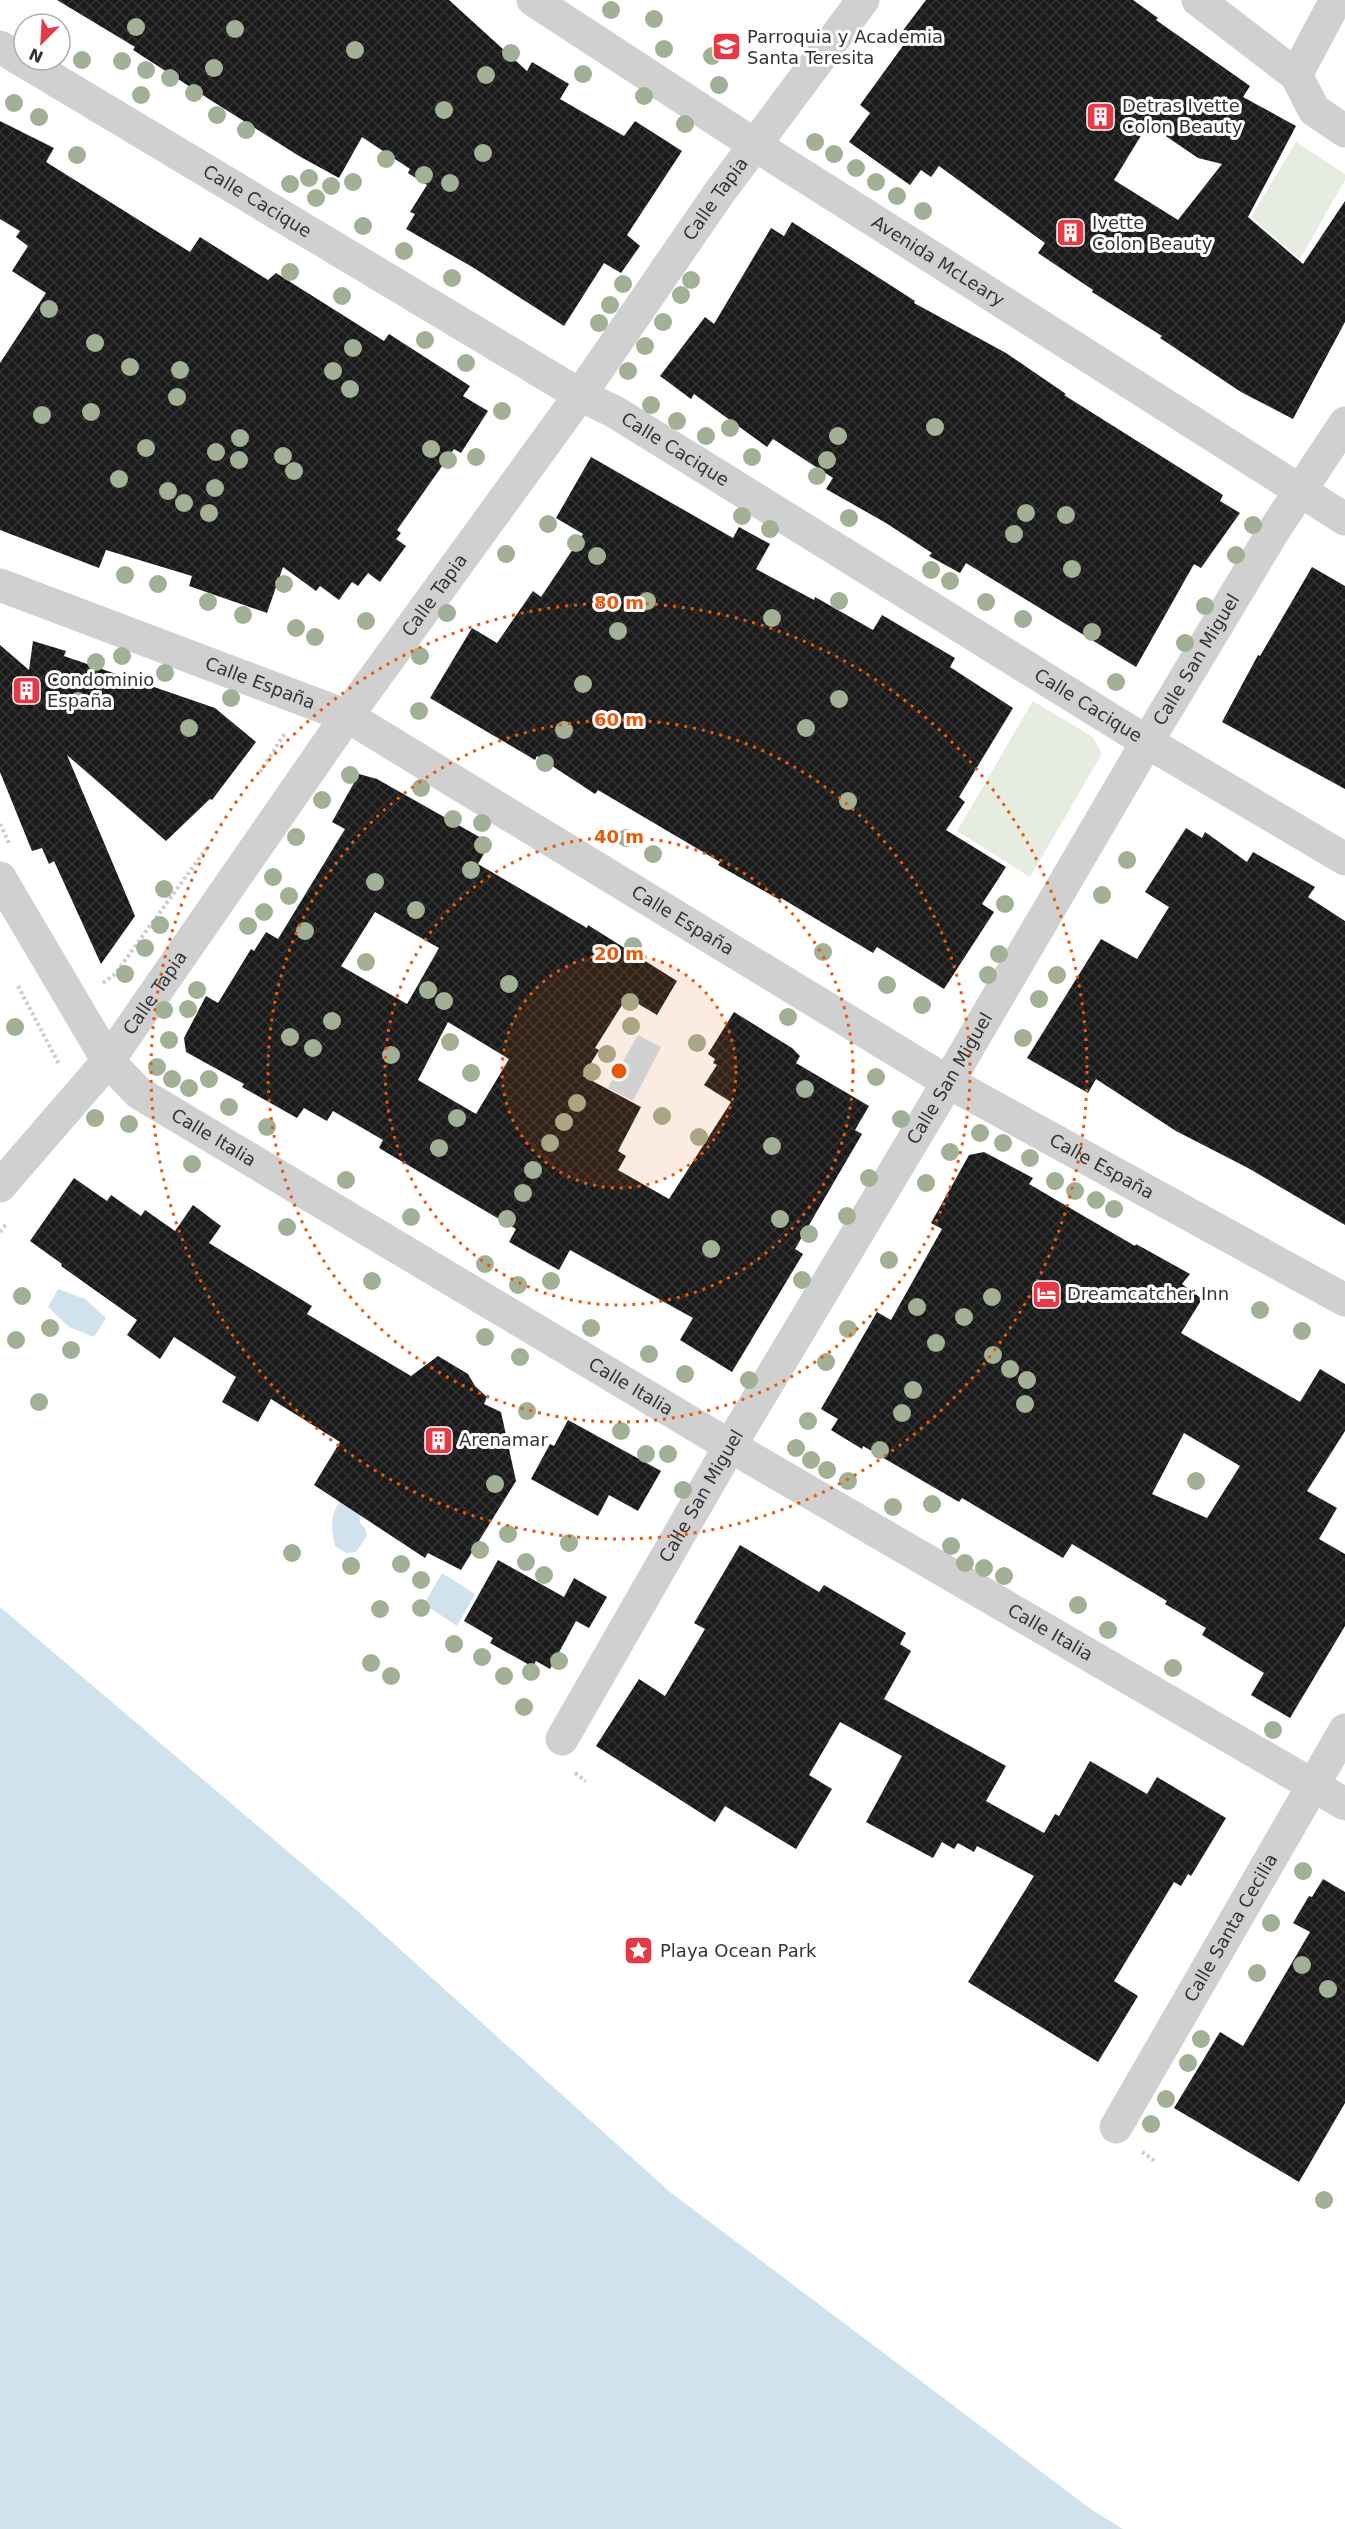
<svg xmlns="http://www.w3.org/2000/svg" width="1345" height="2529" font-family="'DejaVu Sans',sans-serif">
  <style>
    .grass { fill: #e6ecdf }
    .water { fill: #cfe2ee }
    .building { fill: url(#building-cross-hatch); fill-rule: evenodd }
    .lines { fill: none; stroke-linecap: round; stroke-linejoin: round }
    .path { stroke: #cdcdcd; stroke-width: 4; stroke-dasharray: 3 3; stroke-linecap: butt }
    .minor { stroke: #d0d0d0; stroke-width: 33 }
    .tree { fill: #a2b095 }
    .ring { fill: none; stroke: #e8590c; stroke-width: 3; stroke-dasharray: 3 6 }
    .labels { text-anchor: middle; stroke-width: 6; stroke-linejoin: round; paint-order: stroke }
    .poi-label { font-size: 18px; fill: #333; stroke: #fff; text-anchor: start }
    .street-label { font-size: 18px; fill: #333; stroke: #fff }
    .centre { fill: #e8590c; stroke: #fff; stroke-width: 3 }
    .ring-label { font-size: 18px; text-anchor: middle; font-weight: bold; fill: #e8590c; stroke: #fff; stroke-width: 6; stroke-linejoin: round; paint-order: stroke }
  </style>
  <defs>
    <pattern id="building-cross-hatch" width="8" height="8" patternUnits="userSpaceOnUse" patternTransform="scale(1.5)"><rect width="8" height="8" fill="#1a1a1a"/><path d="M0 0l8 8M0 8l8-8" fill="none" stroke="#333"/></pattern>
  </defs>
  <rect width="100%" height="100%" fill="#fff"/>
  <g class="grass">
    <polygon points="1296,142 1345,174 1345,180 1300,259 1251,217"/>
    <polygon points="1033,701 1093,737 1102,754 1030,877 957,831"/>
  </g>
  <g class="water">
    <polygon points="638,1035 661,1047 633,1101 608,1088"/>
    <polygon points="58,1289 85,1299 106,1318 94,1337 69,1327 48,1307"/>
    <path d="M345,1497L359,1507L360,1523L365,1528L367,1536L356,1552L346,1553L335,1546C331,1528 329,1510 345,1497Z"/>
    <polygon points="442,1573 475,1594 457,1626 424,1604"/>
    <polygon points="0,1607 353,1907 670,2192 1092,2510 1123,2529 0,2529"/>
  </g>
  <g class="building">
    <polygon points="57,0 449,0 527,71 532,62 569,84 560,99 624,136 635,121 682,151 627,235 640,246 621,273 604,263 564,326 474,268 406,229 415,214 410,212 427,185 408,173 410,169 362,137 339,178 299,156 212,101 133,50 135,47"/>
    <path d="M926,0H1133L1158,18L1156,20L1250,86L1243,97L1296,126L1248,217L1303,264L1345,201V322L1293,419L1241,392L1160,338L1162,336L1092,292L1093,290L1038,253L1045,243L939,166L931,177L921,170L910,185L849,142L870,113L860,105L905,43L898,37ZM1148,124L1198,158L1222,164L1178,220L1114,180Z"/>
    <polygon points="0,121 54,148 46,162 190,252 200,237 268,280 276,273 384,341 389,334 470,386 463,396 488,411 461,453 454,449 397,530 401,533 396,539 406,546 380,582 368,573 358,586 352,582 339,600 320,586 316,591 283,567 267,613 189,586 192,576 106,550 99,568 0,530 0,363 46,293 12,271 28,246 16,237 20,231 0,219"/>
    <polygon points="792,222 915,301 914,303 1006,353 1066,394 1064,395 1223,495 1220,501 1240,513 1201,568 1194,564 1136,667 966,563 960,573 929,556 932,553 886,523 826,489 833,478 773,439 767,447 694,394 691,399 660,376 705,317 714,324 771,228 784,236"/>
    <polygon points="591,457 733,538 739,527 770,544 756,569 814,600 815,597 873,630 882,615 955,658 950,667 1013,708 959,797 965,802 946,830 1006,867 982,904 994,912 944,989 877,947 873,953 781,898 780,900 718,865 720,862 598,790 595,794 537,756 535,760 430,698 472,628 497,643 533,591 541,597 583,534 556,518"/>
    <polygon points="1312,567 1345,586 1345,789 1222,722 1258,655 1260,656"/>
    <polygon points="33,641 66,651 64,656 215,708 256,742 212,800 210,799 166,841 67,755 135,916 101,964 54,861 49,864 42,848 32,851 0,772 0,645 29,670"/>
    <path d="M359,774L377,779L490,843L478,864L587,928L588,925L677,981L657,1015L627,997L595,1048L599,1050L583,1076L641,1107L618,1151L626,1156L618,1170L669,1199L731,1102L704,1085L717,1065L713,1063L715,1059L708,1054L734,1012L792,1048L800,1056L796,1063L869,1106L855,1130L862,1134L795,1249L803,1254L732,1372L680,1340L693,1318L570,1250L559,1270L509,1242L516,1229L379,1148L383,1140L333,1111L327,1121L304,1108L297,1118L242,1087L244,1084L186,1052L184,1038L206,996L218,1003L251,949L254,951L266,932L278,939L345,829L332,822ZM375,912L439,948L407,1004L341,966ZM448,1022L509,1059L476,1114L418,1080Z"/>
    <polygon points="1186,828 1202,838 1205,832 1247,862 1253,852 1315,887 1308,897 1345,921 1345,1225 1248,1168 1176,1131 1096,1079 1088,1093 1027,1058 1101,939 1137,959 1169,907 1145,892"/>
    <path d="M984,1152L1033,1178L1029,1184L1135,1246L1136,1244L1190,1274L1182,1284L1202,1299L1181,1333L1300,1402L1320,1369L1345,1384V1431L1307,1491L1337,1508L1319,1539L1345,1554V1626L1290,1718L1251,1695L1264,1673L1202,1635L1206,1628L1165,1604L1167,1601L1072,1544L1063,1558L962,1498L959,1502L863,1446L862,1449L831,1430L838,1419L821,1409L877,1312L891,1320L942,1229L931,1223L969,1155ZM1184,1433L1240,1466L1207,1518L1152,1494Z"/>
    <polygon points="74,1178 107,1201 111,1195 141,1216 145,1210 175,1231 193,1205 221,1226 209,1243 312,1306 307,1314 411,1376 438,1356 468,1374 475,1386 487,1397 484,1404 501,1412 516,1481 461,1570 428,1553 425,1558 314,1485 340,1442 271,1399 258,1422 222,1402 236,1377 174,1337 160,1359 127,1335 137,1320 61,1266 62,1264 30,1241"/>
    <polygon points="568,1420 661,1471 638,1511 609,1495 598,1516 531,1479 550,1444 554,1446"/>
    <polygon points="740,1545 819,1592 824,1585 906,1633 900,1644 911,1651 884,1699 1006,1766 986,1801 1044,1833 1055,1814 1059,1816 1090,1761 1147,1794 1157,1777 1226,1818 1191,1876 1188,1874 1181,1886 1174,1882 1114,1981 1138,1996 1098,2062 968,1982 1034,1876 977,1846 974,1852 958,1843 954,1849 942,1842 933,1858 866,1822 902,1756 840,1722 809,1775 832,1789 796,1849 725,1806 715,1822 596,1746 639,1679 665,1696 705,1629 694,1623"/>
    <polygon points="498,1560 564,1597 574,1578 607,1597 589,1628 576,1621 550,1669 536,1661 533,1667 490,1643 493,1638 464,1621"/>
    <polygon points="1323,1879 1345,1892 1345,2103 1299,2182 1174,2108 1220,2032 1243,2046 1310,1932 1293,1923 1309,1896 1312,1897"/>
  </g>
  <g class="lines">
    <g class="path">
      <polyline points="260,772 285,733"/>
      <polyline points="0,824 9,843"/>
      <polyline points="103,983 115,974 209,845"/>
      <polyline points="18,986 59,1064"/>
      <polyline points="0,1232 7,1223"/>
      <polyline points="575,1773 586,1781"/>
      <polyline points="1142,2152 1155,2161"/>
    </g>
    <g class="minor">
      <path id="s1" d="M533,0L755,145L1345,519"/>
      <polyline points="1198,0 1296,75 1314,110 1345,131"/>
      <path id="s2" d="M0,47L580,395L615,412L1147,742L1345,859"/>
      <polyline points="1296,75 1336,0"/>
      <path id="s3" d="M0,585L347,716L948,1082L1345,1300"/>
      <path id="s4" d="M0,878L108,1061L139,1093L730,1446L1345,1804"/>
      <path id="s5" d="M0,1186L108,1061L347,716L580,395L719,193L863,0"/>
      <path id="s6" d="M562,1739L730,1446L948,1082L1147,742L1273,532L1345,423"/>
      <path id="s7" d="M1116,2127L1345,1730"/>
    </g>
  </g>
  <g class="tree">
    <circle cx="611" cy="10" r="9"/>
    <circle cx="654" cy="19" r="9"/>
    <circle cx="136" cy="27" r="9"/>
    <circle cx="235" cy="29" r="9"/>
    <circle cx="664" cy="49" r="9"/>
    <circle cx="355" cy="50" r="9"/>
    <circle cx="511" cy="53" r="9"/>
    <circle cx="712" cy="56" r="9"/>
    <circle cx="82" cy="60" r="9"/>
    <circle cx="122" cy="61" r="9"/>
    <circle cx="214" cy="68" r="9"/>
    <circle cx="146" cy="70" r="9"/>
    <circle cx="583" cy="74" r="9"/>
    <circle cx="486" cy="75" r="9"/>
    <circle cx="170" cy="78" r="9"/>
    <circle cx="719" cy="85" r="9"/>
    <circle cx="194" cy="93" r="9"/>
    <circle cx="141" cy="95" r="9"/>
    <circle cx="644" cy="96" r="9"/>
    <circle cx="14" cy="103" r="9"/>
    <circle cx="444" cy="110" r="9"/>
    <circle cx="217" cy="115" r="9"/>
    <circle cx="39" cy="117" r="9"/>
    <circle cx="685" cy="124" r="9"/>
    <circle cx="246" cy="130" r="9"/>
    <circle cx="815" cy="142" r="9"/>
    <circle cx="483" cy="153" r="9"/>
    <circle cx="834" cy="154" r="9"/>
    <circle cx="77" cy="155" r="9"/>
    <circle cx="386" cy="159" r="9"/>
    <circle cx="856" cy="168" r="9"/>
    <circle cx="424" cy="175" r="9"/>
    <circle cx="309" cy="178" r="9"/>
    <circle cx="353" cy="182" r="9"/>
    <circle cx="876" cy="182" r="9"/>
    <circle cx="450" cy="183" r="9"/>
    <circle cx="290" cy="184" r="9"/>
    <circle cx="331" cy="186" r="9"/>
    <circle cx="897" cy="196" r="9"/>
    <circle cx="316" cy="198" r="9"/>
    <circle cx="923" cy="211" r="9"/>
    <circle cx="363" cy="226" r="9"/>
    <circle cx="404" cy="251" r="9"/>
    <circle cx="290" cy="272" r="9"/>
    <circle cx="452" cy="278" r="9"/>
    <circle cx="691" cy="280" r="9"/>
    <circle cx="623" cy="284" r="9"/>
    <circle cx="681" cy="295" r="9"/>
    <circle cx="342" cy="296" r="9"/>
    <circle cx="610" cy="305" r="9"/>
    <circle cx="49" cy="309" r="9"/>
    <circle cx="663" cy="322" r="9"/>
    <circle cx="599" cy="323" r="9"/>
    <circle cx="425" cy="340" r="9"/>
    <circle cx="95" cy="343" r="9"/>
    <circle cx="645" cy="346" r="9"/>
    <circle cx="353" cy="348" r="9"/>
    <circle cx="466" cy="363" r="9"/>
    <circle cx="130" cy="367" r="9"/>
    <circle cx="180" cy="370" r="9"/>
    <circle cx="333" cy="371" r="9"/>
    <circle cx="628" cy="371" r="9"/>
    <circle cx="350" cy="389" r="9"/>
    <circle cx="177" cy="397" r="9"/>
    <circle cx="651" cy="405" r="9"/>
    <circle cx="502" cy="411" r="9"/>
    <circle cx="91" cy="412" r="9"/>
    <circle cx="42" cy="415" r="9"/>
    <circle cx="677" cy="421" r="9"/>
    <circle cx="935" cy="427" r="9"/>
    <circle cx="730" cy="428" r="9"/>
    <circle cx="706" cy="436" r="9"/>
    <circle cx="838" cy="436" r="9"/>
    <circle cx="240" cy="438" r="9"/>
    <circle cx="146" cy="448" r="9"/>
    <circle cx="431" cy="449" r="9"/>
    <circle cx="216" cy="452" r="9"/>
    <circle cx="283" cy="456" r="9"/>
    <circle cx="476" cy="457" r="9"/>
    <circle cx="752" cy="457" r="9"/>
    <circle cx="239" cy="460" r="9"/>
    <circle cx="448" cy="460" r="9"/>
    <circle cx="827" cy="460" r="9"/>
    <circle cx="294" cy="471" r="9"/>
    <circle cx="817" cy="476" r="9"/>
    <circle cx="119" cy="479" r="9"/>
    <circle cx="215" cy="488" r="9"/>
    <circle cx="168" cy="491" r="9"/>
    <circle cx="184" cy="503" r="9"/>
    <circle cx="209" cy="513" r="9"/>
    <circle cx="1026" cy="513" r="9"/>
    <circle cx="1066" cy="515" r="9"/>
    <circle cx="742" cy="516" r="9"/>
    <circle cx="849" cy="518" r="9"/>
    <circle cx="548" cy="524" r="9"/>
    <circle cx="1253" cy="525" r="9"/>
    <circle cx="770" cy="529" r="9"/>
    <circle cx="1014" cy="534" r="9"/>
    <circle cx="576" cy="543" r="9"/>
    <circle cx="506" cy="554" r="9"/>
    <circle cx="1236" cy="555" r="9"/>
    <circle cx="597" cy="556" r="9"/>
    <circle cx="1072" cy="569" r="9"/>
    <circle cx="931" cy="570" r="9"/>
    <circle cx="125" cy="575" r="9"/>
    <circle cx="950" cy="581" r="9"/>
    <circle cx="158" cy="584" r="9"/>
    <circle cx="284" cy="584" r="9"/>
    <circle cx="647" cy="601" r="9"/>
    <circle cx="839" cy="601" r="9"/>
    <circle cx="208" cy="602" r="9"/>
    <circle cx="986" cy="602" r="9"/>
    <circle cx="1205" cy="606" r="9"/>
    <circle cx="447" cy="613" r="9"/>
    <circle cx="243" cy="615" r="9"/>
    <circle cx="772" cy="618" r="9"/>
    <circle cx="1023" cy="619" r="9"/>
    <circle cx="366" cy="621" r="9"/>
    <circle cx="296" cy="628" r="9"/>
    <circle cx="618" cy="631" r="9"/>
    <circle cx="1092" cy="632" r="9"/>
    <circle cx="315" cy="637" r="9"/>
    <circle cx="1185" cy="643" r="9"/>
    <circle cx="122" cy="656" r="9"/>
    <circle cx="420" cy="656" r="9"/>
    <circle cx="96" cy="662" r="9"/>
    <circle cx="165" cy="673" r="9"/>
    <circle cx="1116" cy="682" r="9"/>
    <circle cx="583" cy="684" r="9"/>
    <circle cx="231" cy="698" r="9"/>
    <circle cx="839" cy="699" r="9"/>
    <circle cx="78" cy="701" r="9"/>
    <circle cx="419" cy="711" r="9"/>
    <circle cx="189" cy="728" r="9"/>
    <circle cx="806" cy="728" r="9"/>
    <circle cx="564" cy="730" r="9"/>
    <circle cx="545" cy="763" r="9"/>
    <circle cx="350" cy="775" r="9"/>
    <circle cx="421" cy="788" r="9"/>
    <circle cx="322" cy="800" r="9"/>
    <circle cx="848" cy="801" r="9"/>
    <circle cx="453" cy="819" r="9"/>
    <circle cx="482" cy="823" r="9"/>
    <circle cx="296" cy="837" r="9"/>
    <circle cx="626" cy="838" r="9"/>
    <circle cx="483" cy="845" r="9"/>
    <circle cx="653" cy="854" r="9"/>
    <circle cx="1127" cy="860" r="9"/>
    <circle cx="471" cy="870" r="9"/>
    <circle cx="273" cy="877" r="9"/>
    <circle cx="375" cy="882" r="9"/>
    <circle cx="164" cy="889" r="9"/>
    <circle cx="1102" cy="895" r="9"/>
    <circle cx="289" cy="896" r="9"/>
    <circle cx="1005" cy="904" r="9"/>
    <circle cx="416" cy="910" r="9"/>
    <circle cx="264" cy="912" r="9"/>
    <circle cx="160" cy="925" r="9"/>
    <circle cx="248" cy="926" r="9"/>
    <circle cx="305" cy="931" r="9"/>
    <circle cx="633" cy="946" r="9"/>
    <circle cx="145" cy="948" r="9"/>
    <circle cx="823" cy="952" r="9"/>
    <circle cx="999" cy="954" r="9"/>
    <circle cx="366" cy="962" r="9"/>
    <circle cx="125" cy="974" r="9"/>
    <circle cx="988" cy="975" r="9"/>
    <circle cx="1057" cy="975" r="9"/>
    <circle cx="509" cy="984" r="9"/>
    <circle cx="887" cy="985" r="9"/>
    <circle cx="197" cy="990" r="9"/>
    <circle cx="428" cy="990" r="9"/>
    <circle cx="1039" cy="999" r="9"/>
    <circle cx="444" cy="1001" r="9"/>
    <circle cx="630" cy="1002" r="9"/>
    <circle cx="922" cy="1005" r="9"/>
    <circle cx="188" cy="1009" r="9"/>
    <circle cx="164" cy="1010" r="9"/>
    <circle cx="788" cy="1017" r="9"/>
    <circle cx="332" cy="1021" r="9"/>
    <circle cx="631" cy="1026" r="9"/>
    <circle cx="15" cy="1027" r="9"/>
    <circle cx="290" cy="1037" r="9"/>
    <circle cx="1023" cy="1038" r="9"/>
    <circle cx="169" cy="1040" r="9"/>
    <circle cx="450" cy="1042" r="9"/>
    <circle cx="697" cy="1043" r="9"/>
    <circle cx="313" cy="1048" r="9"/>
    <circle cx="607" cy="1054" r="9"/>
    <circle cx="391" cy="1055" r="9"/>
    <circle cx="157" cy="1067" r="9"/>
    <circle cx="592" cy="1072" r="9"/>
    <circle cx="471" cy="1073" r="9"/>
    <circle cx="876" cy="1077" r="9"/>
    <circle cx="172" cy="1079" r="9"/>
    <circle cx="209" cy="1079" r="9"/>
    <circle cx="189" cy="1088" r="9"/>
    <circle cx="805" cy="1089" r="9"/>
    <circle cx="577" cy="1103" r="9"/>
    <circle cx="229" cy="1107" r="9"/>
    <circle cx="662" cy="1116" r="9"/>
    <circle cx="95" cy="1118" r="9"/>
    <circle cx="457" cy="1118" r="9"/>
    <circle cx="901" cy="1119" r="9"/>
    <circle cx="564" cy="1122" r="9"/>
    <circle cx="129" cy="1124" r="9"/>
    <circle cx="267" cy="1127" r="9"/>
    <circle cx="980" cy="1133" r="9"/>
    <circle cx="699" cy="1137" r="9"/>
    <circle cx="550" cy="1143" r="9"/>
    <circle cx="1003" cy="1143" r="9"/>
    <circle cx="772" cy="1146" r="9"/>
    <circle cx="439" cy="1148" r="9"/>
    <circle cx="950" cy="1152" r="9"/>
    <circle cx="1030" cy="1158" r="9"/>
    <circle cx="192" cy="1164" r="9"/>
    <circle cx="533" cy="1170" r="9"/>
    <circle cx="869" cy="1178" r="9"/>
    <circle cx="346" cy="1180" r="9"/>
    <circle cx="1055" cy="1181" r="9"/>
    <circle cx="926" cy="1183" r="9"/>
    <circle cx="1075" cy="1191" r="9"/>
    <circle cx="523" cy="1193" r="9"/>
    <circle cx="1096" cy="1200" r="9"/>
    <circle cx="1114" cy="1209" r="9"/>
    <circle cx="847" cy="1216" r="9"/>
    <circle cx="411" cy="1217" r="9"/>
    <circle cx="507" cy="1219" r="9"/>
    <circle cx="780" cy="1219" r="9"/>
    <circle cx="287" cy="1227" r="9"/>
    <circle cx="809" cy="1234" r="9"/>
    <circle cx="711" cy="1249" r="9"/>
    <circle cx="889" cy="1260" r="9"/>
    <circle cx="485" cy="1264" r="9"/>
    <circle cx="802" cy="1280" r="9"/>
    <circle cx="372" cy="1281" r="9"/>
    <circle cx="551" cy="1281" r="9"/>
    <circle cx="518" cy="1285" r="9"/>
    <circle cx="22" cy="1296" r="9"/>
    <circle cx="992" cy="1297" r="9"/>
    <circle cx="917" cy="1307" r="9"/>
    <circle cx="1260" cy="1310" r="9"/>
    <circle cx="964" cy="1317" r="9"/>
    <circle cx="50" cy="1328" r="9"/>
    <circle cx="591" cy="1328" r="9"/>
    <circle cx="848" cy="1329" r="9"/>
    <circle cx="1302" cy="1331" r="9"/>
    <circle cx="485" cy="1337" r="9"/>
    <circle cx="16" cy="1340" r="9"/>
    <circle cx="936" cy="1343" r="9"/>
    <circle cx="71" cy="1350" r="9"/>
    <circle cx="649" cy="1354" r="9"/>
    <circle cx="993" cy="1355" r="9"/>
    <circle cx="520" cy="1357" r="9"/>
    <circle cx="826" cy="1362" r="9"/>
    <circle cx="1010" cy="1369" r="9"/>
    <circle cx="685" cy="1374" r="9"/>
    <circle cx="749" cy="1380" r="9"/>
    <circle cx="1027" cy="1380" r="9"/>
    <circle cx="913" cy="1390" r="9"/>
    <circle cx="39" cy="1402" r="9"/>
    <circle cx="1025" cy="1404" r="9"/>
    <circle cx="527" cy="1411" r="9"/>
    <circle cx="902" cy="1413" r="9"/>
    <circle cx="808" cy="1421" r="9"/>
    <circle cx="621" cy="1431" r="9"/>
    <circle cx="796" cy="1448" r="9"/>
    <circle cx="880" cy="1450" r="9"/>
    <circle cx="646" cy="1454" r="9"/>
    <circle cx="668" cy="1454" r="9"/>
    <circle cx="811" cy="1460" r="9"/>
    <circle cx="827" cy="1470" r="9"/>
    <circle cx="848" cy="1481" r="9"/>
    <circle cx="1196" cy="1481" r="9"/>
    <circle cx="495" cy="1484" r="9"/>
    <circle cx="683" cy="1490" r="9"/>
    <circle cx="932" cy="1504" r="9"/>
    <circle cx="893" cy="1507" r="9"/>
    <circle cx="508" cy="1534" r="9"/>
    <circle cx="569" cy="1543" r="9"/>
    <circle cx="951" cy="1546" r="9"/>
    <circle cx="480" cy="1550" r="9"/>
    <circle cx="292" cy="1553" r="9"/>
    <circle cx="526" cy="1562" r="9"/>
    <circle cx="965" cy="1563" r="9"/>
    <circle cx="401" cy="1564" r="9"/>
    <circle cx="351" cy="1566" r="9"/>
    <circle cx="984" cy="1568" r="9"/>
    <circle cx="544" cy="1575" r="9"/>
    <circle cx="1004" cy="1576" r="9"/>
    <circle cx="421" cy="1580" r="9"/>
    <circle cx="1078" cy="1605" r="9"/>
    <circle cx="421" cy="1608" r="9"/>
    <circle cx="380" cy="1609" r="9"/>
    <circle cx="1108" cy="1630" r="9"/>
    <circle cx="454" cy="1644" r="9"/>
    <circle cx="482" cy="1657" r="9"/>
    <circle cx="559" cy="1661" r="9"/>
    <circle cx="371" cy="1663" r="9"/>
    <circle cx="1173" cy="1668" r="9"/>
    <circle cx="531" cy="1672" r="9"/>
    <circle cx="391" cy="1676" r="9"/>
    <circle cx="504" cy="1676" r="9"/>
    <circle cx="524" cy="1707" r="9"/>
    <circle cx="1273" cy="1730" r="9"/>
    <circle cx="1303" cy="1871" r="9"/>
    <circle cx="1271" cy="1923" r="9"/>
    <circle cx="1302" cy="1965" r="9"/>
    <circle cx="1257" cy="1973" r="9"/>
    <circle cx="1328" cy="1989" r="9"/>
    <circle cx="1201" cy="2039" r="9"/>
    <circle cx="1188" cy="2063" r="9"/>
    <circle cx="1166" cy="2099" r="9"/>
    <circle cx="1151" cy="2124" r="9"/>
    <circle cx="1324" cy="2200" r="9"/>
  </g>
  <circle cx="619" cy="1071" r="117" fill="#e8590c" fill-opacity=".12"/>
  <g class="ring">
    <circle cx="619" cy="1071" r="117"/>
    <circle cx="619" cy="1071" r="234"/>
    <circle cx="619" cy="1071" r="351"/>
    <circle cx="619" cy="1071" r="468"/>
  </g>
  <defs>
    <symbol id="school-square" viewBox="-11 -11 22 22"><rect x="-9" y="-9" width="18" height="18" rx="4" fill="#e63946" stroke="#fff"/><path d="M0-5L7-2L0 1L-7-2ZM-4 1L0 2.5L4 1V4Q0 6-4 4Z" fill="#fff"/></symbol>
    <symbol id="building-square" viewBox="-11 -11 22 22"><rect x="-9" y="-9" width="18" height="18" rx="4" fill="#e63946" stroke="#fff"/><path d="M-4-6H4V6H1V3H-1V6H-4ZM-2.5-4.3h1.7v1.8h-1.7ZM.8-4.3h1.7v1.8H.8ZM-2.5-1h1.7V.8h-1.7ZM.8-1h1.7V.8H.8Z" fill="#fff"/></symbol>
    <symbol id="hotel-square" viewBox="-11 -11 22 22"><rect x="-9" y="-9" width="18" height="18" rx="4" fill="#e63946" stroke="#fff"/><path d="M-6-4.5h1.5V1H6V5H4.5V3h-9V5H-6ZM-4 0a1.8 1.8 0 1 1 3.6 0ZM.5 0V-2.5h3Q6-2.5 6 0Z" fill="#fff"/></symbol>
    <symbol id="sight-square" viewBox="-11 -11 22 22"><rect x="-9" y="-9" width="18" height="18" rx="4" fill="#e63946" stroke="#fff"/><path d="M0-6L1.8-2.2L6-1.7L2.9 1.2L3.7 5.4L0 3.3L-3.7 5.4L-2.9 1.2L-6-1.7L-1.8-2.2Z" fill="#fff"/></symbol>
  </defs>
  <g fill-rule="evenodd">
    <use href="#school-square" x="710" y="30" width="33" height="33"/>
    <use href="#building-square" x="1084" y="100" width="33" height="33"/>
    <use href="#building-square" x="1054" y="216" width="33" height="33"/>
    <use href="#building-square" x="10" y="674" width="33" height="33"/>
    <use href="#hotel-square" x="1030" y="1278" width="33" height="33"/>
    <use href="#building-square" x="422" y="1424" width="33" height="33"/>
    <use href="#sight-square" x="622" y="1934" width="33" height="33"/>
  </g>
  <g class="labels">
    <g class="poi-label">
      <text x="747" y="43">Parroquia y Academia<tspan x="747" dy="21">Santa Teresita</tspan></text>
      <text x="1122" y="112">Detras Ivette<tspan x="1122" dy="21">Colon Beauty</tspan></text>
      <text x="1092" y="229">Ivette<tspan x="1092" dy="21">Colon Beauty</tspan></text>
      <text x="47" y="686">Condominio<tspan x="47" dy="21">España</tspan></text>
      <text x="1067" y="1300">Dreamcatcher Inn</text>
      <text x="459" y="1446">Arenamar</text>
      <text x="660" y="1957">Playa Ocean Park</text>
    </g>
    <g class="street-label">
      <text dy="6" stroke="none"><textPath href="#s5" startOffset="1220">Calle Tapia</textPath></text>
      <text dy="6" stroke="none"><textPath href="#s2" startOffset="300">Calle Cacique</textPath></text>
      <text dy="6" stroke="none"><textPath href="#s1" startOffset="482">Avenida McLeary</textPath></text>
      <text dy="6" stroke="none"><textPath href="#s2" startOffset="786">Calle Cacique</textPath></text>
      <text dy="6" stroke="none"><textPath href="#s5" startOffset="734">Calle Tapia</textPath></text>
      <text dy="6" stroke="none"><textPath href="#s6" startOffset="1252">Calle San Miguel</textPath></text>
      <text dy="6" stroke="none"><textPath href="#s3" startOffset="278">Calle España</textPath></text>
      <text dy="6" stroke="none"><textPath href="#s2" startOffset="1272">Calle Cacique</textPath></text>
      <text dy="6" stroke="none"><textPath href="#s3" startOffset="764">Calle España</textPath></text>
      <text dy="6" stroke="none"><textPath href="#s5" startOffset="248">Calle Tapia</textPath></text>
      <text dy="6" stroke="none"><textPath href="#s6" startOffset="766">Calle San Miguel</textPath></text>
      <text dy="6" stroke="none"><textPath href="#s4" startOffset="344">Calle Italia</textPath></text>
      <text dy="6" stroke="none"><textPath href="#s3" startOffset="1250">Calle España</textPath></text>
      <text dy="6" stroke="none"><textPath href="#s4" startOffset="830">Calle Italia</textPath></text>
      <text dy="6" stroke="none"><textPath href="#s6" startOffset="280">Calle San Miguel</textPath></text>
      <text dy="6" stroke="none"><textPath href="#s4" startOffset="1316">Calle Italia</textPath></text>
      <text dy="6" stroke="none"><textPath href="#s7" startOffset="230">Calle Santa Cecilia</textPath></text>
    </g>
  </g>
  <circle cx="619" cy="1071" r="9" class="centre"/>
  <g class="ring-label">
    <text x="619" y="609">80 m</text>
    <text x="619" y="726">60 m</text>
    <text x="619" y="843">40 m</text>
    <text x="619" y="960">20 m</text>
  </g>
  <g transform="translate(42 42) rotate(204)"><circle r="28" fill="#ffffff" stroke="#adadad" stroke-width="1.5"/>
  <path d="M0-4.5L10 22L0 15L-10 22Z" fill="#e63946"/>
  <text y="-9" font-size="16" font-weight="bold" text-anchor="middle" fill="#333333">N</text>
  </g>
</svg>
